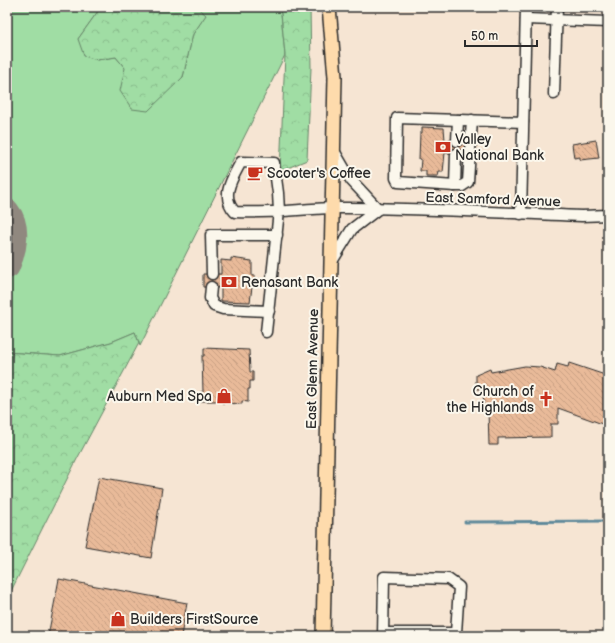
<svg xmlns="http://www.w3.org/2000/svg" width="615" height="643" font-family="'Balsamiq Sans',sans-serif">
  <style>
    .green { fill: #a0dda4; stroke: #668468 }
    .forest { fill: url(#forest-crowns); stroke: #668468 }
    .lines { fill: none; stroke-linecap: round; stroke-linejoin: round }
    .stream { stroke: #608a9b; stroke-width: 3 }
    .taxiway { stroke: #90887f; stroke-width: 26 }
    .building { fill: url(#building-back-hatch); stroke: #2b2b2b }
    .minor-casing { stroke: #2b2b2b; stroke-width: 13 }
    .major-casing { stroke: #2b2b2b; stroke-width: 16 }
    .minor { stroke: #fbf7ec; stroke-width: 10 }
    .major { stroke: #fedbac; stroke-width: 13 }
    .labels { text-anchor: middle; stroke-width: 4; stroke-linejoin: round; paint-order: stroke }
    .poi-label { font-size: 14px; fill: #2b2b2b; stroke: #fbf7ec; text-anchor: start }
    .street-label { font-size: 14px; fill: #2b2b2b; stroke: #fbf7ec }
  </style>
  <defs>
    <pattern id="forest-crowns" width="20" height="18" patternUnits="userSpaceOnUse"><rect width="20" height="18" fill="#a0dda4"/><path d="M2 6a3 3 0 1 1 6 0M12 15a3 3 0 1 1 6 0" fill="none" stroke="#8abe8d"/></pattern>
    <pattern id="building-back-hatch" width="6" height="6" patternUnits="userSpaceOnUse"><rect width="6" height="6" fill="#e9ba99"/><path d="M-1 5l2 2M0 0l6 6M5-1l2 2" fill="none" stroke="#c8a084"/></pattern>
  </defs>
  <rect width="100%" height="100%" fill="#f6e5d3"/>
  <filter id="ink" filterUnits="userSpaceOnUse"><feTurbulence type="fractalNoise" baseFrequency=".025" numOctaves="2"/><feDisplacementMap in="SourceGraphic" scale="8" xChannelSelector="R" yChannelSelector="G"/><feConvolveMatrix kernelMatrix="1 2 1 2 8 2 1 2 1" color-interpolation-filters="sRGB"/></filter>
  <g filter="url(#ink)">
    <polygon class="green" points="7,7 101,7 78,39 97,60 116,57 125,68 183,77 193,34 205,16 197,7 276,7 281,13 285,55 140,346 135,332 111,342 60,356 8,352 7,412 7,284 19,258 23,235 16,211 7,199"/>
    <g class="forest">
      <polygon points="101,7 197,7 206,15 193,34 183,77 148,111 132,109 120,91 125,68 116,57 97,60 84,56 78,39"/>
      <polygon points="276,7 310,7 311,68 307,160 280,171 285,55 281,13"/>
      <polygon points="135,332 139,343 77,459 7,599 7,352 60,356 111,342"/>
    </g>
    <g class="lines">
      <polyline class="stream" points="465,522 608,521"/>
      <path class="taxiway" d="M7,212C19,227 14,250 7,266"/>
    </g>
    <g class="building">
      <polygon points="422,127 444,128 445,140 467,141 466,154 445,153 443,172 439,172 438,176 426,176 426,171 420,171 421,159 419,159 420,133 422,133"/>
      <polygon points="596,140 599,158 580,160 580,157 574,158 572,144"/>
      <polygon points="231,258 252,261 252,276 255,276 255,287 252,287 250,302 221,301 221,288 203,287 203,274 221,274 221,260 231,261"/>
      <polygon points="204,348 249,350 250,372 253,372 253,381 250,381 250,389 248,389 248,402 242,401 242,404 222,403 222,401 200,401 200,392 203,392 202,356 204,356"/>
      <polygon points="569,363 608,376 608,426 558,408 558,424 551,424 551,437 498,438 498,445 489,445 488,410 484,410 483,389 476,389 476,375 490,369 491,372 525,366 540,367 555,372 557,364 568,367"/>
      <polygon points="99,477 162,488 151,558 85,546"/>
      <polygon points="59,579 187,603 181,636 48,636"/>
    </g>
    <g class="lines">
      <defs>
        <g id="minor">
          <polyline points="526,19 608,22"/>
          <polyline points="554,94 557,7"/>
          <polyline points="472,120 468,182 462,186 455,186 398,182 396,178 397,118 523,122"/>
          <polyline points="457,141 458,120"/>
          <polyline points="333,149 351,180 378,209"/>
          <polyline points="455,186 456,154"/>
          <polyline points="521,214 526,7"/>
          <polyline points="331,263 352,229 378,209"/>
          <polyline points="212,274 211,235 277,235"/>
          <polyline points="211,287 210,298 214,306 223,309 269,311"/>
          <path d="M266,332L279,211L278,193L274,163L241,162C232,179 220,196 235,212C268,214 300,209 332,208C415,207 499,213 582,216L608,215"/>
          <polyline points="383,636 384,577 448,579 459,587 456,633 384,633"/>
        </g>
        <polyline id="major" points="323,636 335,77 329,7"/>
      </defs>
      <use href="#minor" class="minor-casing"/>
      <use href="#major" class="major-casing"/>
      <use href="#minor" class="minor"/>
      <use href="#major" class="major"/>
    </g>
  </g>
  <defs>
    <symbol id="bank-bare" viewBox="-9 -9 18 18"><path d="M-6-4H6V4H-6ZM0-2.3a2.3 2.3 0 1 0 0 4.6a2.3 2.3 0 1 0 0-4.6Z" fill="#c8321e" stroke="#fbf7ec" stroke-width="2.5" paint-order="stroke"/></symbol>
    <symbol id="cafe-bare" viewBox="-9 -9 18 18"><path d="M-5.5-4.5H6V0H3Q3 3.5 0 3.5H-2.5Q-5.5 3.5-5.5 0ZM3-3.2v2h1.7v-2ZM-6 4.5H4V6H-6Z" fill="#c8321e" stroke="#fbf7ec" stroke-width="2.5" paint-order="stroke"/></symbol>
    <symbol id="shop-bare" viewBox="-9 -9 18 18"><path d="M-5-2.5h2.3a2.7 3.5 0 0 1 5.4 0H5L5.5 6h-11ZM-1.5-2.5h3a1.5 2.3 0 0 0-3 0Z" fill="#c8321e" stroke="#fbf7ec" stroke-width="2.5" paint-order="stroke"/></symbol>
    <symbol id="church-bare" viewBox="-9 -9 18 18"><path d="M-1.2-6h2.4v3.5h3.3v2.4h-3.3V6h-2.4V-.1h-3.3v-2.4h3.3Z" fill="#c8321e" stroke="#fbf7ec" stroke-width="2.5" paint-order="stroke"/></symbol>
  </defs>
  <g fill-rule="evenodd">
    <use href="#bank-bare" x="432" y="136" width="22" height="22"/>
    <use href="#cafe-bare" x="244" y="162" width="22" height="22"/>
    <use href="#bank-bare" x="218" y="271" width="22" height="22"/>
    <use href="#shop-bare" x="213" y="385" width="22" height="22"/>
    <use href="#church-bare" x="535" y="388" width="22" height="22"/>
    <use href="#shop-bare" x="107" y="608" width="22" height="22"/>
  </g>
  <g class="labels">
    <g class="poi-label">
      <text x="455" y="144">Valley<tspan x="455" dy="16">National Bank</tspan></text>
      <text x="267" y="178">Scooter's Coffee</text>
      <text x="241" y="287">Renasant Bank</text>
      <text x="534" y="396" text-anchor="end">Church of<tspan x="534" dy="16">the Highlands</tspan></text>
      <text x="212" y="401" text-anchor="end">Auburn Med Spa</text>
      <text x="130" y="624">Builders FirstSource</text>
    </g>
    <g class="street-label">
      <text transform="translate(493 199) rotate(2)" y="5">East Samford Avenue</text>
      <text transform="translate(312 369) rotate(-89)" y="5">East Glenn Avenue</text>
    </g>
  </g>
  <rect width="615" height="643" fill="none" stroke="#fbf7ec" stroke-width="24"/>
  <rect x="12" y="12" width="591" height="619" fill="none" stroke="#2b2b2b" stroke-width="1.5" filter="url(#ink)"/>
  <path d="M465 40v6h72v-6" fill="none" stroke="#2b2b2b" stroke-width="2"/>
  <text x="471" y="40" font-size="12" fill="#2b2b2b" stroke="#fbf7ec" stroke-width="3" paint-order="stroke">50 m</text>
</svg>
